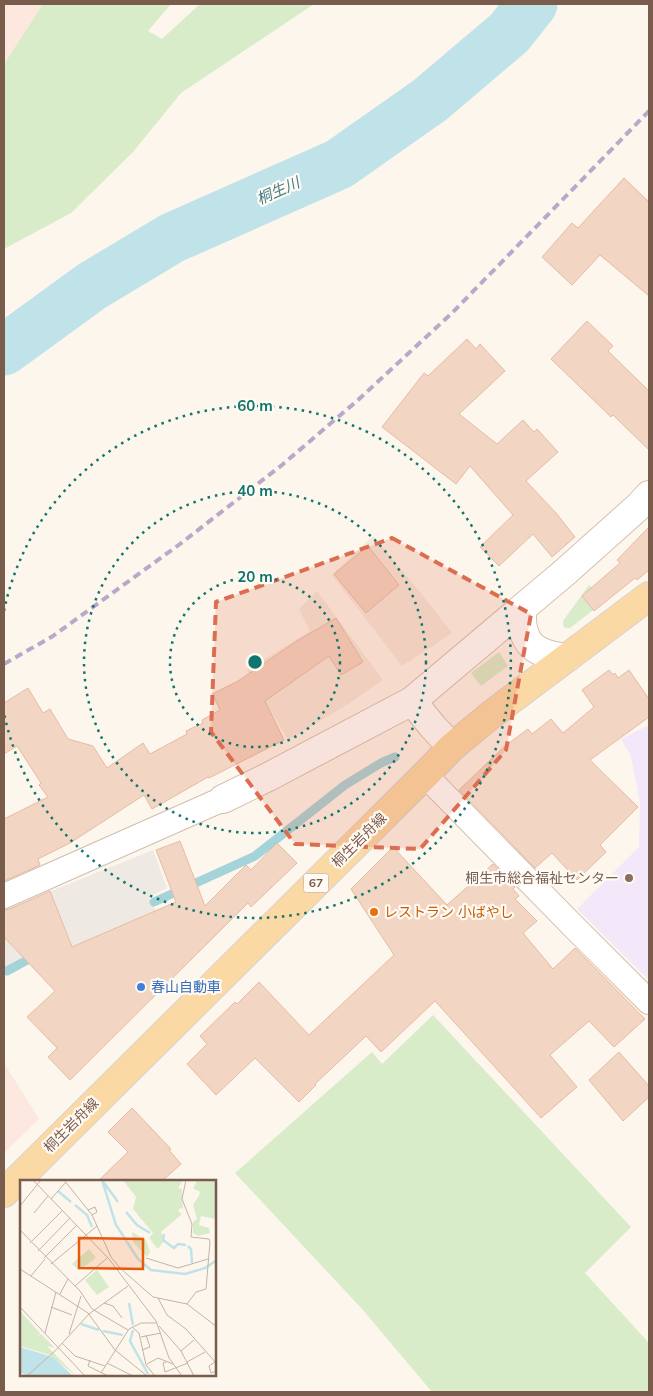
<svg xmlns="http://www.w3.org/2000/svg" width="653" height="1396" font-family="Mulish,'Noto Sans JP',sans-serif">
  <style>
    .residential { fill: #f5e8da }
    .commercial { fill: #fde8e0 }
    .industrial { fill: #efe9e4 }
    .education { fill: #f3e8fa }
    .green { fill: #d8ecc9 }
    .lines { fill: none; stroke-linecap: round; stroke-linejoin: round }
    .stream { stroke: #a5d3da; stroke-width: 9 }
    .river { stroke: #bfe3e8; stroke-width: 51 }
    .building { fill: #f3d5c3; stroke: #e6bba3 }
    .street-casing { stroke: #d1beb0; stroke-width: 26 }
    .secondary-casing { stroke: #d6c0b0; stroke-width: 30 }
    .primary-casing { stroke: #dad1cd; stroke-width: 30 }
    .street { stroke: #fff; stroke-width: 24 }
    .secondary { stroke: #fff; stroke-width: 28 }
    .primary { stroke: #fbd9a5; stroke-width: 28 }
    .rail { stroke: #b9a8c9; stroke-width: 4; stroke-dasharray: 8 5; stroke-linecap: butt }
    .marked { fill: #dc6d51; fill-opacity: 0.2; stroke: #dc6d51; stroke-width: 4; stroke-dasharray: 10 6; stroke-linejoin: round }
    .ring { fill: none; stroke: #0f766e; stroke-width: 2.5; stroke-dasharray: 2.5 5 }
    .education-dot { fill: #8d6e63; stroke: #fffaf3; stroke-width: 2 }
    .food-dot { fill: #e8710a; stroke: #fffaf3; stroke-width: 2 }
    .shop-dot { fill: #3f7fe0; stroke: #fffaf3; stroke-width: 2 }
    .labels { text-anchor: middle; stroke-width: 4.5; stroke-linejoin: round; paint-order: stroke }
    .shield { fill: #fffaf3; stroke: #a28b7f; stroke-width: 1 }
    .shield-label { font-size: 12px; font-weight: bold; fill: #7a5c4d }
    .street-label { font-size: 14px; fill: #7a5c4d; stroke: #fffaf3 }
    .education-label { font-size: 14px; fill: #785e54; stroke: #fffaf3; text-anchor: end }
    .food-label { font-size: 14px; fill: #c56008; stroke: #fffaf3; text-anchor: start }
    .shop-label { font-size: 14px; fill: #366cbe; stroke: #fffaf3; text-anchor: start }
    .water-label { font-size: 15px; font-style: italic; fill: #437c86; stroke: #fffaf3 }
    .inset-river { fill: none; stroke: #bfe3e8; stroke-width: 2.5 }
    .inset-road { fill: none; stroke: #c5b3a7; stroke-width: 1 }
    .view { fill: #e8590c; fill-opacity: 0.15; stroke: #e8590c; stroke-width: 2.5 }
    .inset-edge { fill: none; stroke: #7a5c4d; stroke-width: 2.5 }
    .centre { fill: #0f766e; stroke: #fffaf3; stroke-width: 2.5 }
    .ring-label { font-size: 15px; text-anchor: middle; font-weight: bold; fill: #0f766e; stroke: #fffaf3; stroke-width: 4.5; stroke-linejoin: round; paint-order: stroke }
  </style>
  <rect width="100%" height="100%" fill="#fdf6ec"/>
  <g class="residential">
    <polygon points="373,536 420,592 452,633 402,666 332,575"/>
    <polygon points="317,591 383,680 348,704 288,740 247,670 310,631 299,609"/>
  </g>
  <g class="commercial">
    <polygon points="4,4 43,4 4,64"/>
    <polygon points="4,1063 39,1119 4,1153"/>
  </g>
  <polygon class="industrial" points="153,850 167,888 149,897 156,911 30,965 27,954 4,968 4,910"/>
  <polygon class="education" points="649,725 649,980 577,909 639,847 640,803 631,756 621,739"/>
  <g class="green">
    <polygon points="43,4 171,4 148,31 162,39 200,4 314,4 181,93 133,152 71,213 4,249 4,64"/>
    <polygon points="589,585 605,601 570,628 565,628 563,625 563,621"/>
    <polygon points="499,652 508,666 481,686 471,673"/>
    <polygon points="433,1015 631,1227 585,1273 649,1343 649,1392 432,1392 363,1310 235,1173 372,1052 382,1064"/>
  </g>
  <g class="lines">
    <g class="stream">
      <polyline points="154,902 255,856 345,785 381,763 395,757"/>
      <polyline points="7,971 29,959"/>
    </g>
    <polyline class="river" points="4,350 92,286 172,238 339,164 430,100 509,33 532,4"/>
  </g>
  <g class="building">
    <polygon points="624,178 649,202 649,296 600,255 572,285 542,257 572,223 578,228"/>
    <polygon points="587,321 613,346 608,351 649,391 649,450 613,415 611,417 551,359"/>
    <polygon points="467,339 476,349 480,344 505,371 459,414 497,444 523,420 534,432 537,429 558,452 526,481 556,513 575,537 552,557 533,534 499,566 480,547 513,515 470,466 456,484 382,427 424,373 428,376"/>
    <polygon points="649,527 649,570 637,580 635,578 594,611 582,596 620,563 617,560"/>
    <polygon points="368,546 399,585 366,613 334,574"/>
    <polygon points="336,618 363,662 341,675 329,656 265,701 284,740 209,778 208,777 152,809 144,795 70,843 38,859 40,865 4,881 4,819 48,797 39,785 41,783 17,746 4,754 4,703 28,688 43,713 50,709 68,739 93,746 107,768 143,743 150,754 187,734 186,731 203,723 202,720 220,710 212,694 238,681 297,641"/>
    <polygon points="609,670 613,675 615,673 618,678 629,670 649,699 649,717 590,760 638,807 600,845 606,852 577,880 552,853 535,868 459,790 505,746 528,729 532,734 551,719 563,733 594,707 582,690"/>
    <polygon points="180,841 205,906 246,865 251,870 277,843 297,863 251,907 248,903 70,1080 48,1057 57,1048 27,1017 55,991 4,937 4,910 10,909 50,891 72,947 176,902 156,850"/>
    <polygon points="393,847 447,905 493,864 515,887 513,889 519,896 515,899 537,921 523,933 553,969 575,948 645,1019 614,1047 589,1021 550,1055 577,1087 541,1118 435,1001 381,1052 366,1036 315,1084 316,1085 299,1102 255,1058 216,1095 187,1064 207,1044 200,1036 235,1002 237,1004 259,982 309,1035 394,955 351,889"/>
    <polygon points="619,1052 649,1086 649,1097 623,1121 589,1080"/>
    <polygon points="132,1108 171,1149 169,1150 181,1164 162,1181 98,1181 128,1152 108,1132"/>
  </g>
  <g class="lines">
    <defs>
      <g id="street">
        <polyline points="425,775 573,926 649,1002"/>
        <polyline points="4,896 223,799"/>
      </g>
      <g id="secondary">
        <path d="M522,609C520,644 534,654 567,658"/>
        <polyline points="412,701 433,727 452,747"/>
        <polyline points="223,799 268,777 412,701 564,573 639,506 649,495"/>
      </g>
      <polyline id="primary" points="4,1193 425,775 452,747 492,714 649,596"/>
    </defs>
    <use href="#street" class="street-casing"/>
    <use href="#secondary" class="secondary-casing"/>
    <use href="#primary" class="primary-casing"/>
    <use href="#street" class="street"/>
    <use href="#secondary" class="secondary"/>
    <use href="#primary" class="primary"/>
    <polyline class="rail" points="4,664 53,636 180,544 282,465 358,400 451,314 649,111"/>
  </g>
  <path class="marked" d="M392,538L531,614L506,750L420,849L295,844L211,732L216,602Z"/>
  <g class="ring">
    <circle cx="255" cy="662" r="85"/>
    <circle cx="255" cy="662" r="171"/>
    <path d="M4 611A256 256 0 1 1 4 713"/>
  </g>
  <circle class="education-dot" cx="629" cy="878" r="5"/>
  <circle class="food-dot" cx="374" cy="912" r="5"/>
  <circle class="shop-dot" cx="141" cy="987" r="5"/>
  <g class="labels">
    <rect class="shield" x="303.5" y="873.5" width="25" height="19" rx="4"/>
    <g class="shield-label">
      <text x="316" y="887">67</text>
    </g>
    <g class="street-label">
      <text transform="translate(359 840) rotate(-45)" y="5">桐生岩舟線</text>
      <text transform="translate(71 1125) rotate(-45)" y="5">桐生岩舟線</text>
    </g>
    <g class="education-label">
      <text x="619" y="883">桐生市総合福祉センター</text>
    </g>
    <g class="food-label">
      <text x="384" y="917">レストラン 小ばやし</text>
    </g>
    <g class="shop-label">
      <text x="151" y="992">春山自動車</text>
    </g>
    <g class="water-label">
      <text transform="translate(278 191) rotate(-24)" y="5">桐生川</text>
    </g>
  </g>
  <g transform="translate(20 1180)">
    <rect width="196" height="196" fill="#fdf6ec"/>
    <path d="M103,0H163L158,8L162,9L163,29L160,28L158,31L162,34L141,52L144,61L138,69L129,58L133,53L113,29L116,17ZM177,0H196V39L181,36L179,45L189,48L190,53L178,56L173,53V42L177,39L173,25L180,14L179,11L173,9ZM112,52L126,60L130,72L127,77L113,62ZM69,69L76,78L59,90L52,84ZM77,90L89,107L77,115L65,100ZM0,131L20,153L18,156L21,154L35,168L27,166L56,196L30,175L0,166Z" fill="#d8ecc9"/>
    <path d="M0,167L33,177L53,196H6L0,192Z" fill="#bfe3e8"/>
    <path class="inset-river" d="M82,0L98,22M82,0L96,45L118,79L131,90L165,94L185,88L197,80M38,11L51,22M55,25L67,35L72,47M106,32L117,45L130,53M144,54L143,60L154,68L158,64L166,65M168,66L171,69L172,83M109,123L113,145M61,144L79,150M113,150L110,161L128,194M83,151L103,155"/>
    <path class="inset-road" d="M13,0L89,79L136,141L149,178L162,196M44,0L72,35L91,77L100,88L133,117L167,124L197,147M166,0L162,19L172,44L171,57L189,59L190,62L186,109L176,112L167,124M31,19L46,2M0,26L21,0M68,30L75,27L77,32L72,35M14,33L28,16M0,50L60,111L72,129L108,150M10,63L42,31M18,71L50,38M24,78L56,46M126,78L158,88L188,79M31,84L77,46M0,89L68,133L95,170L127,196M11,96L25,79M55,106L87,78M40,114L48,99M138,118L147,135L166,149L197,184M84,123L93,126L102,138M0,127L65,196M31,127L52,135M139,146L161,171L174,196M112,147L119,153L126,185L135,196M25,153L36,112M49,154L61,116M121,157L141,153M42,163L55,176L85,186M122,170L130,167L126,155M161,171L174,160M70,180L68,186L88,196M146,182L143,183L145,192L168,183M167,182L185,172M195,182L189,186L191,193L197,191M87,183L113,196M127,184L138,178L153,184M81,193L109,149L121,143H136M7,196L35,171L69,134L108,106"/>
    <path class="view" d="M59,58L123,59V89L59,88Z"/>
    <rect width="196" height="196" class="inset-edge"/>
  </g>
  <circle cx="255" cy="662" r="8" class="centre"/>
  <g class="ring-label">
    <text x="255" y="411">60 m</text>
    <text x="255" y="496">40 m</text>
    <text x="255" y="582">20 m</text>
  </g>
  <rect width="653" height="1396" fill="none" stroke="#7a5c4d" stroke-width="10"/>
</svg>
